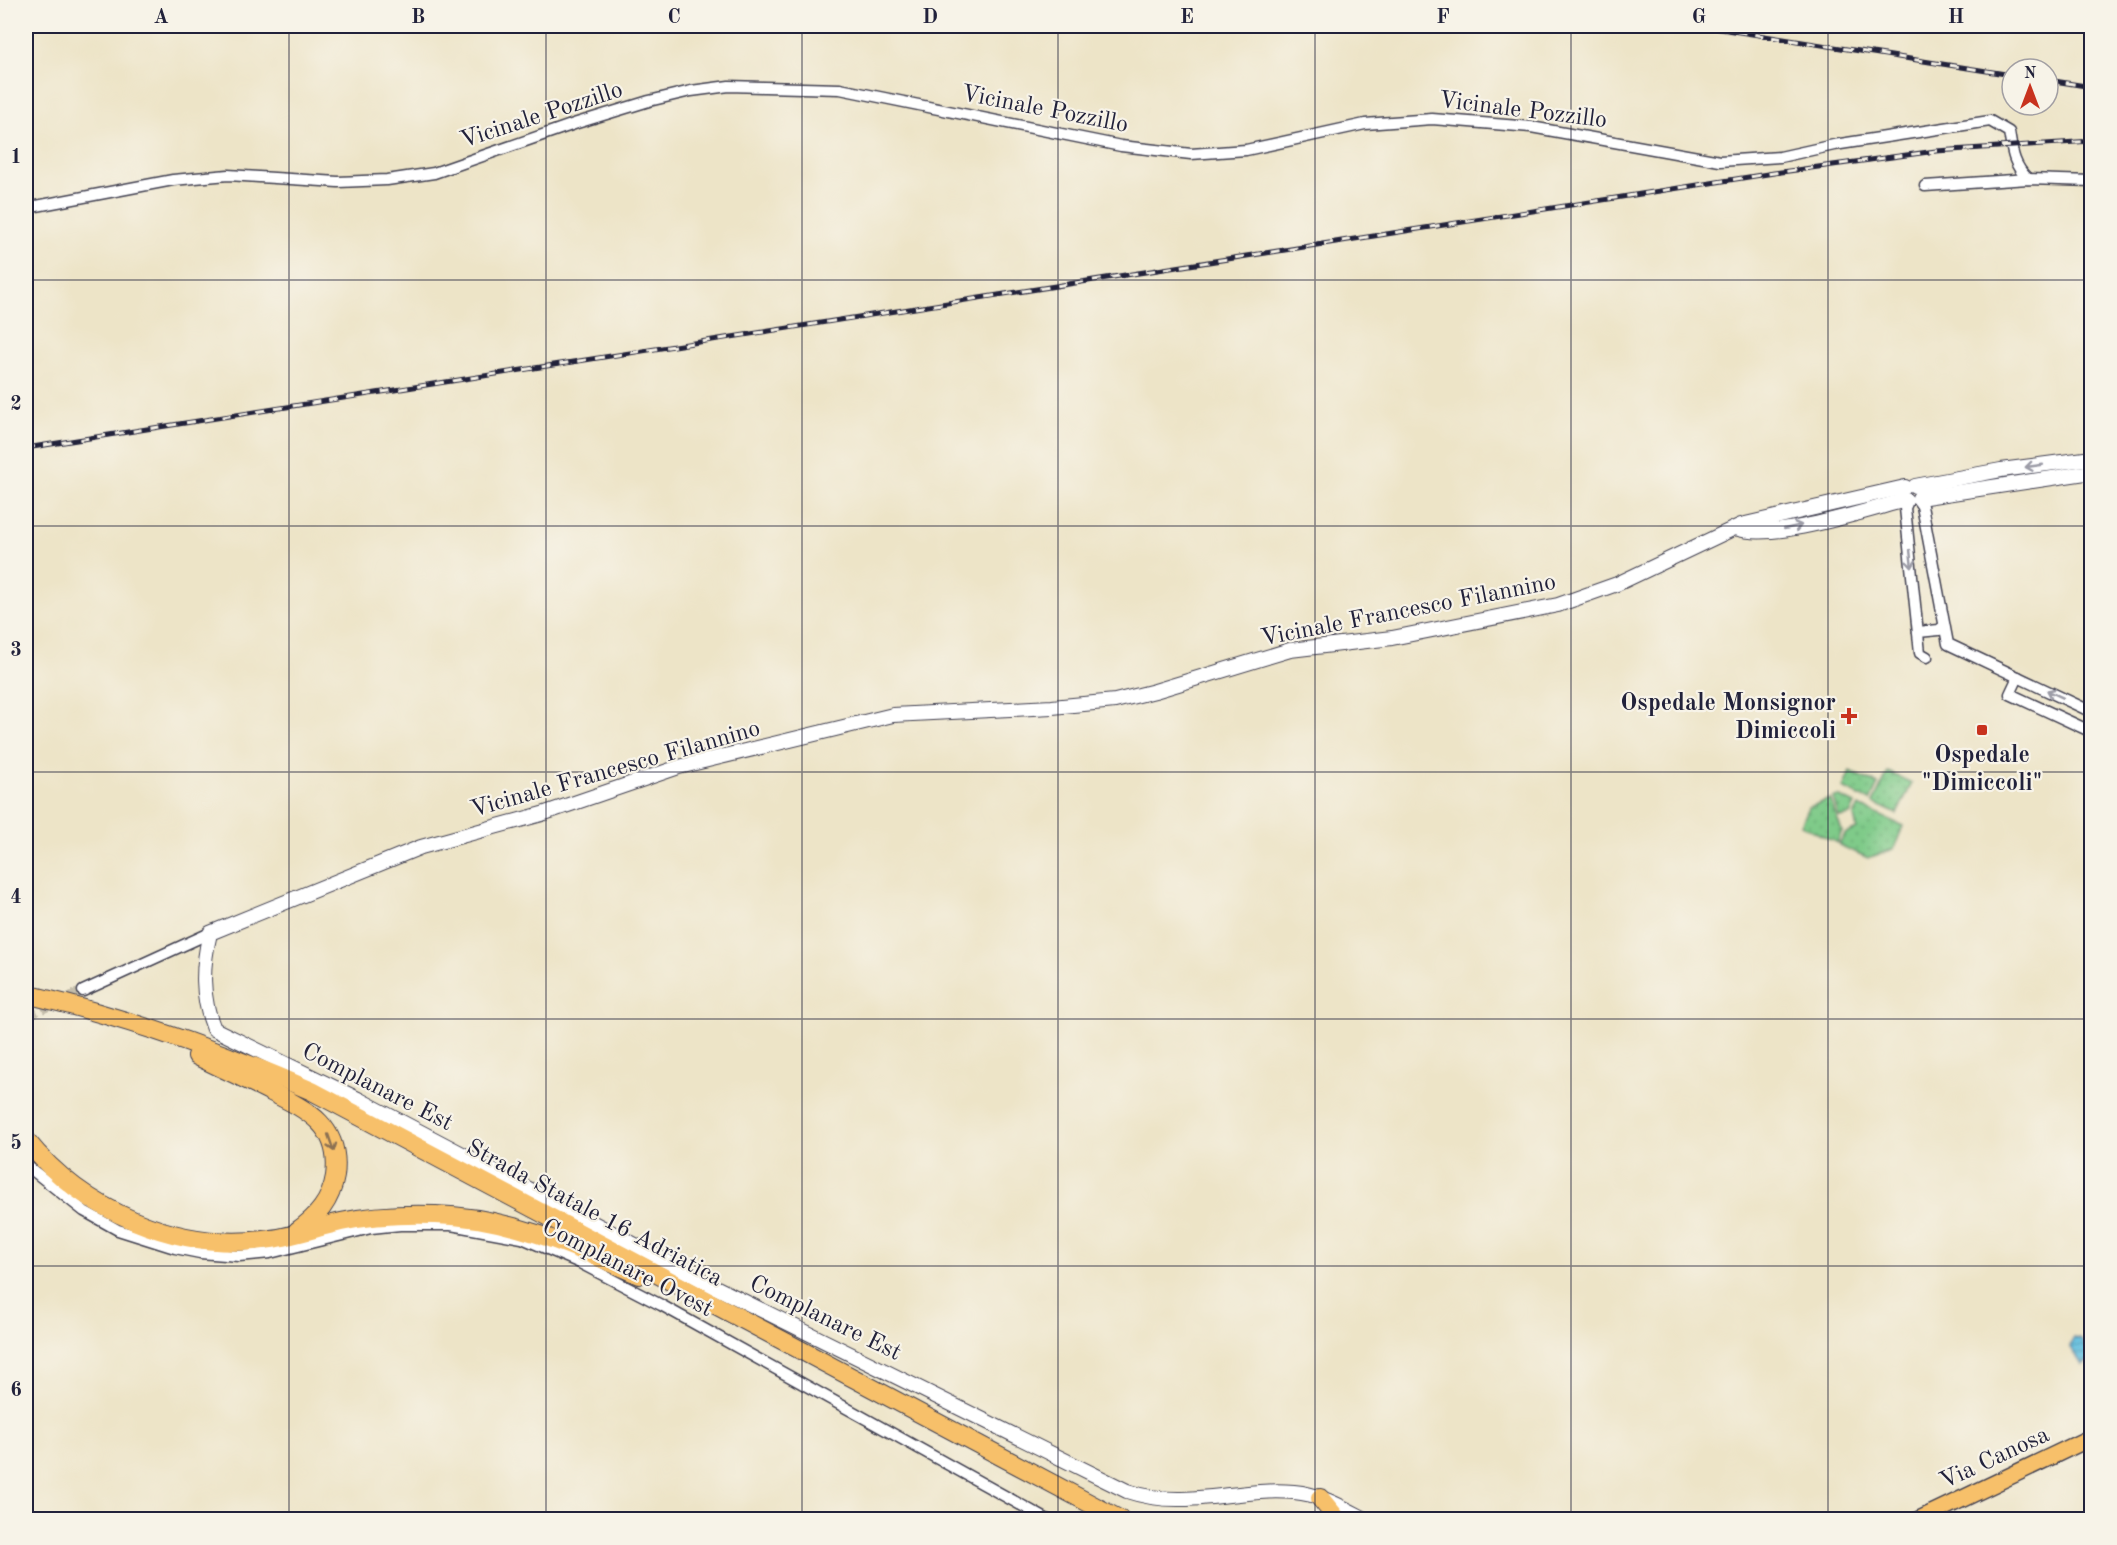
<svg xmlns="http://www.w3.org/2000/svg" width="2117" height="1545" font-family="'Old Standard TT',serif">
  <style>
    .garden { fill: url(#garden-dots); stroke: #507662; stroke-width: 1.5 }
    .water { fill: url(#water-rules); stroke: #42718e; stroke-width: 1.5 }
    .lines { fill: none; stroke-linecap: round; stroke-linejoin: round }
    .minor-tunnel { stroke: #c4bdab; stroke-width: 10; stroke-dasharray: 10 5; stroke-linecap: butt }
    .minor-casing { stroke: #403f50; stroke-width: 13 }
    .tertiary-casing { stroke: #403f50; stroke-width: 16 }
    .primary-casing { stroke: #403f50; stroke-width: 19 }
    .trunk-casing { stroke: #403f50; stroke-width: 20 }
    .minor { stroke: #fff; stroke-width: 10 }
    .tertiary { stroke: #fff; stroke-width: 14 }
    .primary { stroke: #f7c06b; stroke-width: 16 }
    .trunk { stroke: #f7c06b; stroke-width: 18 }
    .rail-casing { stroke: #22223b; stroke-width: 5 }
    .rail { stroke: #f7f3e8; stroke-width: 3; stroke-dasharray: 9; stroke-linecap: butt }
    .oneway { stroke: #9c9ca7 }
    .oneway2 { stroke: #8c7153 }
    .grid { fill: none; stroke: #22223b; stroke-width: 1.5; stroke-opacity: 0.55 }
    .poi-dot { fill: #c8321e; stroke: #f7f3e8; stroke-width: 2 }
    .labels { text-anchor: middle; stroke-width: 4.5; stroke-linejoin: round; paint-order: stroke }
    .street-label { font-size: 24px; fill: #22223b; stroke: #f7f3e8 }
    .poi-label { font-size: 24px; font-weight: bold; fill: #22223b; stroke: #f7f3e8; text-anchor: end }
    .neatline { fill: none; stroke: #22223b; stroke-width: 2 }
    .grid-label { font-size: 20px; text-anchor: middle; font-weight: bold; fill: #22223b }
  </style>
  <defs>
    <pattern id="garden-dots" width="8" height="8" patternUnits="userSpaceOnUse" patternTransform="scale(1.5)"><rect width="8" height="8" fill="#7fcb89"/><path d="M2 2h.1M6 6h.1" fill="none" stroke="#6dae77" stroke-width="1.8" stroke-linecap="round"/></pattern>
    <pattern id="water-rules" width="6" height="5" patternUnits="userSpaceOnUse" patternTransform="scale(1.5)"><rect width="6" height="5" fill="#62c0e0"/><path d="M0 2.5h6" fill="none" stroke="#509cb7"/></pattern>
  </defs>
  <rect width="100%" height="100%" fill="#f7f3e8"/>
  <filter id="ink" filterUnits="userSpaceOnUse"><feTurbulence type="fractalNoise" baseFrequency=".0167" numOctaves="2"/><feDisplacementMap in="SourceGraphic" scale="12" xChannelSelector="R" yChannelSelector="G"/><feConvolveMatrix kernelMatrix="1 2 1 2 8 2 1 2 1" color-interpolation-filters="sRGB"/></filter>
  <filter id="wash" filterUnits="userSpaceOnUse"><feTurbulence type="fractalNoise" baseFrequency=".008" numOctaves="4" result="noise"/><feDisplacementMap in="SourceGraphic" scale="24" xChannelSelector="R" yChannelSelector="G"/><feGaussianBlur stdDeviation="1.35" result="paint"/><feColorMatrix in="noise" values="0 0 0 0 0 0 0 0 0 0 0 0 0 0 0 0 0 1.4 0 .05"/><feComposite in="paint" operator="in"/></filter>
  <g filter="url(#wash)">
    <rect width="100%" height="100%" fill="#ede4c7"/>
    <g class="garden">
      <polygon points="1850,772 1878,784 1870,801 1843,788"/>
      <polygon points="1888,772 1912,783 1897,814 1873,803"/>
      <polygon points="1838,796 1855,804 1850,815 1839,817 1833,798"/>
      <polygon points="1830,799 1842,831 1837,843 1801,825 1809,807"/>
      <polygon points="1859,806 1903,826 1894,849 1868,858 1839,845 1845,834 1857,829 1854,816"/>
    </g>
    <polygon class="water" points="2073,1338 2081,1340 2091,1358 2082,1365 2070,1346"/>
  </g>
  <g filter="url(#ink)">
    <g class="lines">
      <polyline class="minor-tunnel" points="28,1015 83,991"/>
      <defs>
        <g id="minor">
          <polyline points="1925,186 2028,179 2092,181"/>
          <path d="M26,208L173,180L228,175L338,182L387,180L434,173L577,123L649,101L691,91L729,86L840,89L1121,146L1191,154L1246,150L1365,124L1432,119L1531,127L1720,161L1780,157L1834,145L1990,121L2009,132C2012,150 2013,165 2028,179"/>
          <polyline points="1917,499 1922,506 1948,644 2092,712"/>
          <polyline points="1908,501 1905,508 1920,653 1927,657"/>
          <polyline points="1918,632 1939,630 1944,626"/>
          <polyline points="2018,677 2010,694 2092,732"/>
          <polyline points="83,991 210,933"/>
          <polyline points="26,1016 28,1015"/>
          <polyline points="26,1165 84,1211 118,1230 175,1248 200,1253 239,1256 270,1253 371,1228 400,1225 451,1225 522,1238 580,1263 661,1305 1048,1520"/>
        </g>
        <g id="tertiary">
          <polyline points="1915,486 2001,470 2092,458"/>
          <polyline points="1919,498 2092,472"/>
          <path d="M1736,528C1771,542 1867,510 1906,500"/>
          <path d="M1367,1520C1344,1508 1320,1494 1294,1492C1235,1487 1186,1511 1127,1491L715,1287L358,1099L214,1029C201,997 202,966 210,933L421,847L542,814L679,767L893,715L1052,707L1115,701L1155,691L1290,650L1392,638L1558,605L1617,584L1741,525L1905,487"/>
        </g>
        <polyline id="primary" points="1918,1520 2092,1437"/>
        <g id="trunk">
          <path d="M26,994C125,1017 219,1050 312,1091L1121,1520"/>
          <path d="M197,1056C219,1067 241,1077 263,1088C303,1108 342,1123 335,1176C331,1201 317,1217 297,1231"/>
          <path d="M26,1140C83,1211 179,1253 271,1239C295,1236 318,1227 341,1222C373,1215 404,1214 436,1215C509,1217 573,1246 639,1275"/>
          <polyline points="1320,1498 1338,1520"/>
        </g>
      </defs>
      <use href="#minor" class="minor-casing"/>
      <use href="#tertiary" class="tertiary-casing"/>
      <use href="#primary" class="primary-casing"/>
      <use href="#trunk" class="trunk-casing"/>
      <use href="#minor" class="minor"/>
      <use href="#tertiary" class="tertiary"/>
      <use href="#primary" class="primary"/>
      <use href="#trunk" class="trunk"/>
      <defs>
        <g id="rail">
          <polyline points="1701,26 2012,75"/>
          <polyline points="2048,80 2092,87"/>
          <polyline points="26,448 1774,173 1936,151 2092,141"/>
        </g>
      </defs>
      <use href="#rail" class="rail-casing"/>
      <use href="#rail" class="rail"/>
    </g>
    <defs><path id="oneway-shaft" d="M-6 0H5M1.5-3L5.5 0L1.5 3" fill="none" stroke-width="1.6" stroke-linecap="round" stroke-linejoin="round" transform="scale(1.5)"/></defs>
    <g class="oneway">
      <use href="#oneway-shaft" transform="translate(2034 466) rotate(172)"/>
      <use href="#oneway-shaft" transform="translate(1793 527) rotate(-13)"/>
      <use href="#oneway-shaft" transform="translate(1911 559) rotate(84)"/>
      <use href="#oneway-shaft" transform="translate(2055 694) rotate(-155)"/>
    </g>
    <use class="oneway2" href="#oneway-shaft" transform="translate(331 1143) rotate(71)"/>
  </g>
  <path class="grid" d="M289,26V1520M546,26V1520M802,26V1520M1058,26V1520M1315,26V1520M1571,26V1520M1828,26V1520M26,280H2092M26,526H2092M26,772H2092M26,1019H2092M26,1266H2092"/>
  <g class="poi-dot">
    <path d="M1846 707h6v6h6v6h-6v6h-6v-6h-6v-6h6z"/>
    <rect x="1976" y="724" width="12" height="12" rx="3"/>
  </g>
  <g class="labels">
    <g class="street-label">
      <text transform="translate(1045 108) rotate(11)" y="8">Vicinale Pozzillo</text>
      <text transform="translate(1523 109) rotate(7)" y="8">Vicinale Pozzillo</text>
      <text transform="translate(541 114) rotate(-18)" y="8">Vicinale Pozzillo</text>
      <text transform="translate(1408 609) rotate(-11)" y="8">Vicinale Francesco Filannino</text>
      <text transform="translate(615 768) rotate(-16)" y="8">Vicinale Francesco Filannino</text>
      <text transform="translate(378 1086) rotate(27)" y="8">Complanare Est</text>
      <text transform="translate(595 1212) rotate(28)" y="8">Strada Statale 16 Adriatica</text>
      <text transform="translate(628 1267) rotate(27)" y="8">Complanare Ovest</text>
      <text transform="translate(826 1317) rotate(26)" y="8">Complanare Est</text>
      <text transform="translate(1994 1457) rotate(-25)" y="8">Via Canosa</text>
    </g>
    <g class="poi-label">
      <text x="1836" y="710">Ospedale Monsignor<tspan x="1836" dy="28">Dimiccoli</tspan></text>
      <text x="1982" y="762" text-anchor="middle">Ospedale<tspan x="1982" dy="28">"Dimiccoli"</tspan></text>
    </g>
  </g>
  <rect width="2117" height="1545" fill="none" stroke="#f7f3e8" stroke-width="66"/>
  <g transform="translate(2030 87)"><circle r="28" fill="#f7f3e8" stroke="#a29fa3" stroke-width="1.5"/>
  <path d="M0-4.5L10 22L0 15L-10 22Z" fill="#c8321e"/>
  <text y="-9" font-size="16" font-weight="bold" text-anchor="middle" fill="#22223b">N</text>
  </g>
  <rect x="33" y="33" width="2051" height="1479" class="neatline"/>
  <g class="grid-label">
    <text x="161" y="23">A</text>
    <text x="418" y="23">B</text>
    <text x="674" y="23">C</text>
    <text x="930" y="23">D</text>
    <text x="1187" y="23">E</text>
    <text x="1443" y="23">F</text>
    <text x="1699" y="23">G</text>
    <text x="1956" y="23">H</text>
    <text x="16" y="163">1</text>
    <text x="16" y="410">2</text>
    <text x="16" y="656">3</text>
    <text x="16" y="903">4</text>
    <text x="16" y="1149">5</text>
    <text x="16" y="1396">6</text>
  </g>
</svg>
